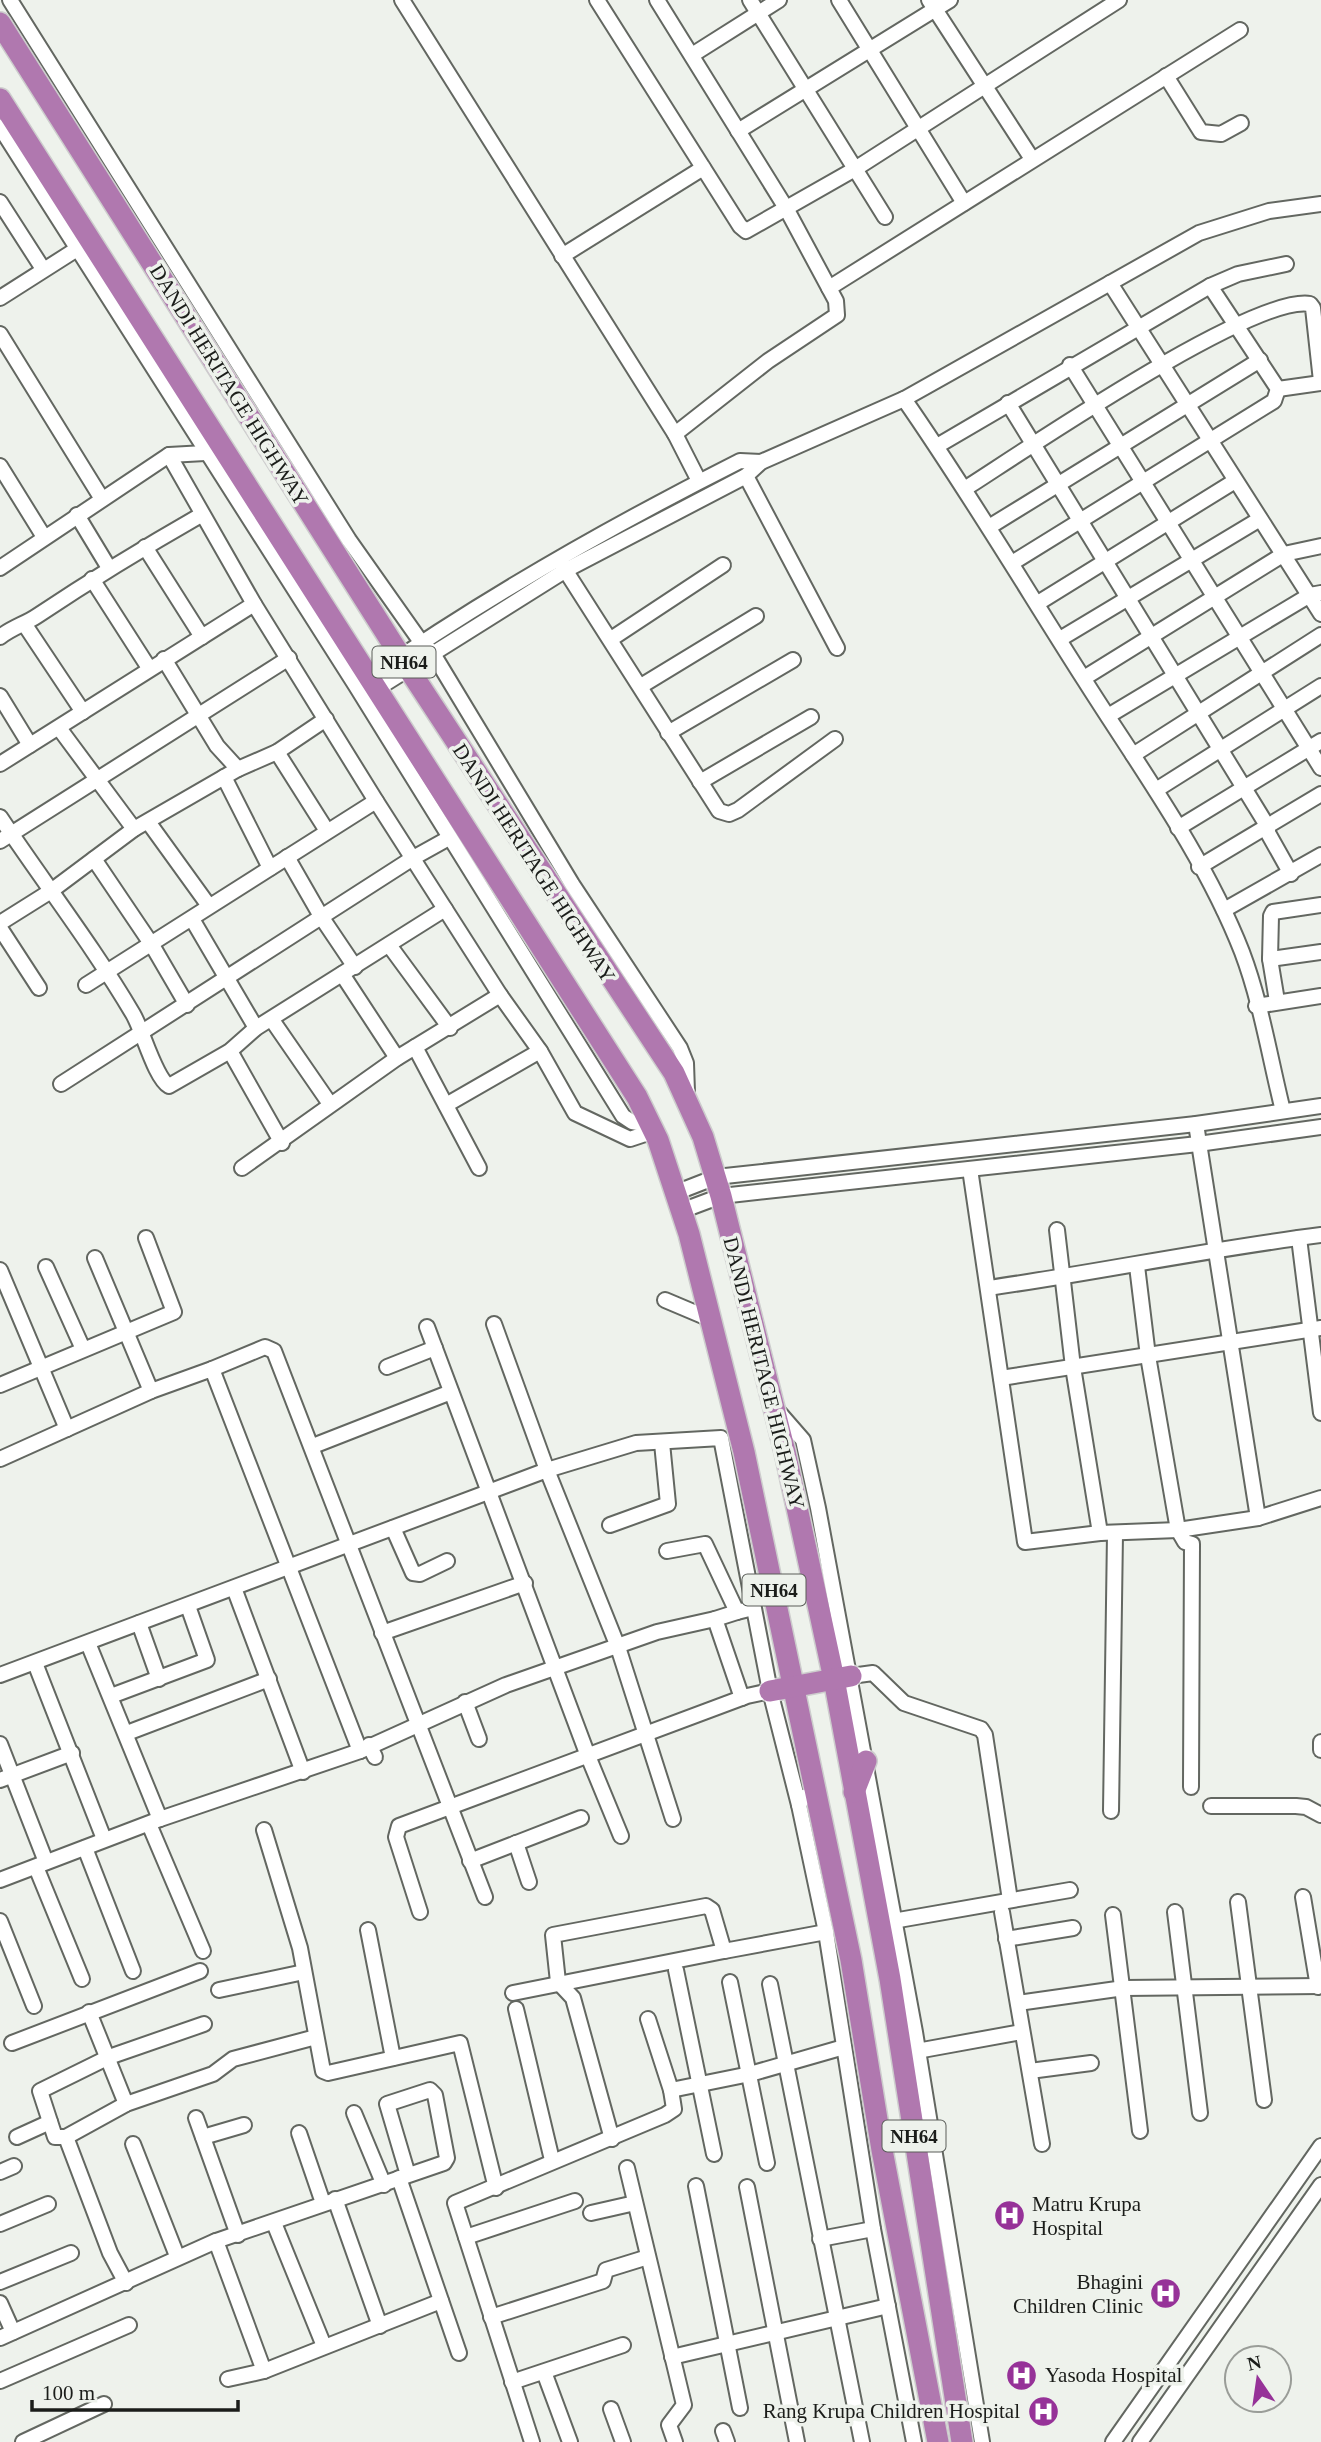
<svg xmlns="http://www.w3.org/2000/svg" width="1321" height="2442" font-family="Georgia,serif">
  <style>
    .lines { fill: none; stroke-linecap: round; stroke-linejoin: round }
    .minor-casing { stroke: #636761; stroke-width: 18 }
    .highway-casing { stroke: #cdcdcd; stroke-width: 24 }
    .minor { stroke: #fff; stroke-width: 14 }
    .highway { stroke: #b078af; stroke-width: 21 }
    .labels { text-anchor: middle; stroke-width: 7; stroke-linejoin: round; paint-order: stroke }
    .shield { fill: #eef2ec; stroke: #5a5d59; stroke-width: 2 }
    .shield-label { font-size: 19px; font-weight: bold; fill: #1b1d1a }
    .street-label { font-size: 21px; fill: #1b1d1a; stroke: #eef2ec }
    .poi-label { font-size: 21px; fill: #1b1d1a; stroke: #eef2ec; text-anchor: start }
  </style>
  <rect width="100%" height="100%" fill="#eef2ec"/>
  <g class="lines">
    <defs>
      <g id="minor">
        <polyline points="10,0 349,540 421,642 432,652 572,884 680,1048 686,1063 687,1092"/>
        <polyline points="402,0 675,434 699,481"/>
        <polyline points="597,0 740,226 746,231 855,169 1119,0"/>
        <polyline points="657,0 786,208 836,301 837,315 768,361 675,434"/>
        <polyline points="750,0 885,217"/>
        <polyline points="839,0 964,203"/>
        <polyline points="929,0 1032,159"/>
        <polyline points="692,55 779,0"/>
        <polyline points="1166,76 1201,132 1221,134 1241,123"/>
        <polyline points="0,127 356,686 623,1116 632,1122 651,1125"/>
        <polyline points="738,131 950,0"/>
        <polyline points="0,202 43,269"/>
        <polyline points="562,256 703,168"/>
        <polyline points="1110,283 1321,614"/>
        <polyline points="829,288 1240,30"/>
        <polyline points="0,298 77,249"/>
        <polyline points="0,334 102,499"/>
        <polyline points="1070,365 1321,768"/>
        <polyline points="1278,389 1321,383"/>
        <path d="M904,399C968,491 1025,587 1085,681C1140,768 1204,855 1242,952C1261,1002 1270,1059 1283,1111"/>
        <polyline points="1008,403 1268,827 1268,833 1291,874"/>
        <polyline points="937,446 1210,286"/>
        <polyline points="169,455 254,604 376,801 500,995 540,1051"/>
        <polyline points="0,466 44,537"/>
        <polyline points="746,476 837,648"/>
        <path d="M966,488C1024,451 1254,294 1310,304L1313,308L1321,381"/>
        <polyline points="77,515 109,568"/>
        <polyline points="989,527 1260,360"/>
        <polyline points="145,547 202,637"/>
        <polyline points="1012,563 1274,401 1278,389 1210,286 1238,274 1286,264"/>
        <polyline points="562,565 719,811 729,814 738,810 835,739"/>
        <polyline points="0,568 169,455 205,453"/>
        <polyline points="92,579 149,668"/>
        <polyline points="1038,603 1235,481"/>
        <polyline points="25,625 83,712"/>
        <path d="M0,637C11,628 25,624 37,616C91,580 145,547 201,515"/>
        <polyline points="611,639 723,565"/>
        <polyline points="1060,639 1260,519"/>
        <polyline points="164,659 217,746 238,769"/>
        <polyline points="1084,678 1284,554 1321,546"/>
        <path d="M368,679C486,597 611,526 740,461L761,462"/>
        <polyline points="641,686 756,616"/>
        <polyline points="375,690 566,570 746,476 761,462 904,399 1199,233 1269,211 1321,204"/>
        <polyline points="0,696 30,745"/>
        <polyline points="1108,716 1310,595 1321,593"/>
        <polyline points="59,728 134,829"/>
        <polyline points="668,733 793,660"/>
        <polyline points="277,752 327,831"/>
        <polyline points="1133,755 1321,635"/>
        <polyline points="0,764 254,604"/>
        <polyline points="224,777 270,868"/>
        <polyline points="700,782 811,717"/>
        <polyline points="1156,790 1321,686"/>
        <path d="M0,817C44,883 93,946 133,1014C143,1031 155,1078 169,1086L230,1051L256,1028L445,909"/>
        <polyline points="149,823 209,906"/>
        <polyline points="1178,828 1321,741"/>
        <polyline points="0,841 289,658"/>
        <polyline points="287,857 322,918 355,967"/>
        <polyline points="94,859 152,945 187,1005"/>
        <polyline points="1199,867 1321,794"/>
        <polyline points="1224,910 1321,855"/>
        <polyline points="192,919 256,1028"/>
        <polyline points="0,923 51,891 134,829 238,769 277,752 326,719"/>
        <polyline points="0,928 39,988"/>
        <polyline points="389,945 450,1028"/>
        <polyline points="1270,959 1321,952"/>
        <polyline points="342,974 397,1058"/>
        <polyline points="86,985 376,801"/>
        <polyline points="1277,1001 1270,959 1271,916 1273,912 1321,905"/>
        <polyline points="1256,1006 1321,996"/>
        <polyline points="272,1020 330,1104"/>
        <polyline points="415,1047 479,1168"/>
        <polyline points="230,1051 282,1143"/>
        <polyline points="61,1084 413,858 449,838"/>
        <polyline points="446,1105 540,1051 575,1113 630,1139 654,1131"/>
        <polyline points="1196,1124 1258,1518"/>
        <polyline points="242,1168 397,1058 500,995"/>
        <polyline points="970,1169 1025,1542 1100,1533 1178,1530 1258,1518 1321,1498"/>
        <polyline points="675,1193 716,1177 1196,1124 1321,1106"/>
        <polyline points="681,1211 721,1196 1198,1144 1321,1127"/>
        <polyline points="1057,1230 1073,1367 1100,1533"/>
        <polyline points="1299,1238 1321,1413"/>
        <polyline points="95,1258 151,1391"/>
        <polyline points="1137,1266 1148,1356 1178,1530 1185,1542 1192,1544 1191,1787"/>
        <polyline points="46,1267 83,1349"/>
        <polyline points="0,1270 67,1429"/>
        <path d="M988,1288C1099,1272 1209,1249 1321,1235"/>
        <polyline points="665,1300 710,1319"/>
        <polyline points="494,1324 547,1470 618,1647 673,1819"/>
        <polyline points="427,1327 588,1756 621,1836"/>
        <polyline points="387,1367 435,1348"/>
        <polyline points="212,1369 265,1347 274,1351 485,1897"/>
        <polyline points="1001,1378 1321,1328"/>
        <polyline points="0,1385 174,1312 146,1238"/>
        <polyline points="776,1409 803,1440 818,1508 915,2032 982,2442"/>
        <polyline points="313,1446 451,1392"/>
        <polyline points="0,1459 151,1391 212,1369 360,1751"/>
        <polyline points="610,1525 668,1504 662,1443"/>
        <polyline points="393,1528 413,1573 420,1574 447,1561"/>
        <polyline points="667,1551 705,1544 737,1612 753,1608"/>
        <polyline points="234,1588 303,1772"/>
        <polyline points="737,1612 715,1619 742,1698"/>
        <polyline points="139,1623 159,1679"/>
        <polyline points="382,1633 525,1583"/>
        <polyline points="88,1643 160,1819"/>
        <polyline points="35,1663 104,1839"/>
        <polyline points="0,1675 547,1470 636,1443 721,1438 770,1691 799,1805"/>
        <polyline points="851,1676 873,1673 904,1703 981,1729 985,1735 1010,1900"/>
        <polyline points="111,1696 207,1660 188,1606"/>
        <polyline points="465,1702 479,1739"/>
        <polyline points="127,1733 269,1679"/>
        <polyline points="1321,1742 1321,1750"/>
        <polyline points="0,1744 46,1862"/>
        <polyline points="369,1745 375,1757"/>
        <polyline points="0,1780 72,1753"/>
        <polyline points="803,1797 799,1805 826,1932 873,2229 914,2442"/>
        <polyline points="1211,1806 1296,1806 1306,1807 1321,1815"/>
        <polyline points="1111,1811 1115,1534"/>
        <polyline points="149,1824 203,1951"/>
        <polyline points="264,1830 300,1948 323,2071 328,2073 460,2043 496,2188"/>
        <polyline points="516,1843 529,1882"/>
        <polyline points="85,1848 133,1971"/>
        <polyline points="470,1861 581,1818"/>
        <polyline points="36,1867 82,1979"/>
        <polyline points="0,1880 160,1819 360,1751 506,1685 657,1632 715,1619"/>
        <polyline points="1303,1897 1318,1987"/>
        <polyline points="1238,1902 1264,2100"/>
        <polyline points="420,1912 396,1837 399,1826 747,1696 770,1691"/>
        <polyline points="1002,1912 1042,2144"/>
        <polyline points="1175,1912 1200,2113"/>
        <polyline points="1113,1915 1140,2131"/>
        <polyline points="0,1921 34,2006"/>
        <polyline points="893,1921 1070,1890"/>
        <polyline points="368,1930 393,2058"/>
        <polyline points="1006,1939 1073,1928"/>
        <polyline points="676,1970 714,2154"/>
        <polyline points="730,1982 767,2163"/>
        <polyline points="770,1984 862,2442"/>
        <polyline points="219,1990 304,1972"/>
        <polyline points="513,1993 724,1951"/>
        <polyline points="1018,2003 1124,1988 1321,1986"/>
        <polyline points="516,2009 552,2160"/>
        <polyline points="89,2012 126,2104"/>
        <polyline points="648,2019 671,2090"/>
        <polyline points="204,2024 109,2057 40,2091 55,2137 66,2137 126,2104 213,2074 233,2059 316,2037"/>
        <polyline points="12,2043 200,1971"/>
        <polyline points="917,2051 1021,2032"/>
        <polyline points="1030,2071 1091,2063"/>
        <polyline points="354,2113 384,2185"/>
        <polyline points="196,2118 238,2235"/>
        <polyline points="299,2133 323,2203"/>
        <polyline points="17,2137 50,2122"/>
        <polyline points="66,2137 110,2253 126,2283"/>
        <polyline points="203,2137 244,2125"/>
        <polyline points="612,2139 573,1998 558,1982 553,1935 706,1906 712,1910 724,1951 826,1932"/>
        <polyline points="133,2144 177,2256"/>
        <polyline points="627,2168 684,2405 669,2425 675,2442"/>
        <polyline points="0,2172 14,2166"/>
        <polyline points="399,2178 459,2353"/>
        <polyline points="696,2186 740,2408"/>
        <polyline points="747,2187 797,2442"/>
        <polyline points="335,2199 380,2326"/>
        <polyline points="591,2213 635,2203"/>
        <polyline points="274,2223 324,2346"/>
        <polyline points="0,2224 48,2204"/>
        <polyline points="466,2237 575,2201"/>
        <polyline points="820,2239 873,2229"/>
        <polyline points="216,2241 264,2371"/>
        <polyline points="0,2282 71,2253"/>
        <polyline points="0,2303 13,2332"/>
        <polyline points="491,2317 603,2281 606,2270 648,2257"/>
        <polyline points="0,2338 216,2241 444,2163 447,2158 435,2095 430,2090 387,2104 408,2175"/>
        <polyline points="672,2357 888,2306"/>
        <polyline points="544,2372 570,2442"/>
        <polyline points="228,2379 264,2371 441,2301"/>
        <polyline points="0,2381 129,2325"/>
        <polyline points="512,2382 623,2345"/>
        <polyline points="611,2409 623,2442"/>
        <polyline points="723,2431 727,2442"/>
        <polyline points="23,2442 104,2404"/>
        <polyline points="532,2442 455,2203 665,2115 674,2109 671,2090 750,2074 844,2047"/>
        <polyline points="1113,2442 1321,2146"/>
        <polyline points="1140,2442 1321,2185"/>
      </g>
      <g id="highway">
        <polyline points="0,23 408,668 674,1073 703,1137 721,1196 785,1452 834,1679 890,1979 962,2442"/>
        <polyline points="0,99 637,1097 658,1140 689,1234 744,1452 851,1960 882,2150 938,2442"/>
        <polyline points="770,1691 851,1676"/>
        <polyline points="854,1792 866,1761"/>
      </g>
    </defs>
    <use href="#minor" class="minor-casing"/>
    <use href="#highway" class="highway-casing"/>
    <use href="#minor" class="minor"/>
    <use href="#highway" class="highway"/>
  </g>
  <defs>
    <symbol id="hospital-disc" viewBox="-11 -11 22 22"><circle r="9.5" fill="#963298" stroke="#eef2ec"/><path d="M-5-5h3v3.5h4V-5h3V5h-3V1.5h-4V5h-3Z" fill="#fff"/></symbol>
  </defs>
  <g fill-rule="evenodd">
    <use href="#hospital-disc" x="992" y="2198" width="35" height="35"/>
    <use href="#hospital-disc" x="1148" y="2276" width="35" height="35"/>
    <use href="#hospital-disc" x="1004" y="2358" width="35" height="35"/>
    <use href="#hospital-disc" x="1026" y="2394" width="35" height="35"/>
  </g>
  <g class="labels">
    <g class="shield">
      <rect x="372.5" y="646.5" width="63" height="31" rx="5"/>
      <rect x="742.5" y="1574.5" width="63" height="31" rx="5"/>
      <rect x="882.5" y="2120.5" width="63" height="31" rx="5"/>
    </g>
    <g class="shield-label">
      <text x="404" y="669">NH64</text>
      <text x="774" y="1597">NH64</text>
      <text x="914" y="2143">NH64</text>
    </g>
    <g class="street-label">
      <text transform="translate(229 385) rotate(58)" y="7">DANDI HERITAGE HIGHWAY</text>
      <text transform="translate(534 863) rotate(57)" y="7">DANDI HERITAGE HIGHWAY</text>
      <text transform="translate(764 1373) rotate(76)" y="7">DANDI HERITAGE HIGHWAY</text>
    </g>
    <g class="poi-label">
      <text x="1032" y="2211">Matru Krupa<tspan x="1032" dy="24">Hospital</tspan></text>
      <text x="1143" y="2289" text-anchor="end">Bhagini<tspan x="1143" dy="24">Children Clinic</tspan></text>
      <text x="1045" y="2382">Yasoda Hospital</text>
      <text x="1020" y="2418" text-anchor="end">Rang Krupa Children Hospital</text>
    </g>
  </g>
  <g transform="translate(1258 2379) rotate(347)"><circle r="33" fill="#eef2ec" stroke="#9a9d98" stroke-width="2"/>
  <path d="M0-5L12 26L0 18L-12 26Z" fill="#963298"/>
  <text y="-10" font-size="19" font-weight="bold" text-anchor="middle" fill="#1b1d1a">N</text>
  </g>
  <path d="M32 2400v10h206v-10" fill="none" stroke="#1b1d1a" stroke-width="3.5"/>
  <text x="42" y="2400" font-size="21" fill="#1b1d1a" stroke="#eef2ec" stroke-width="5" paint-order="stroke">100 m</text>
</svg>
